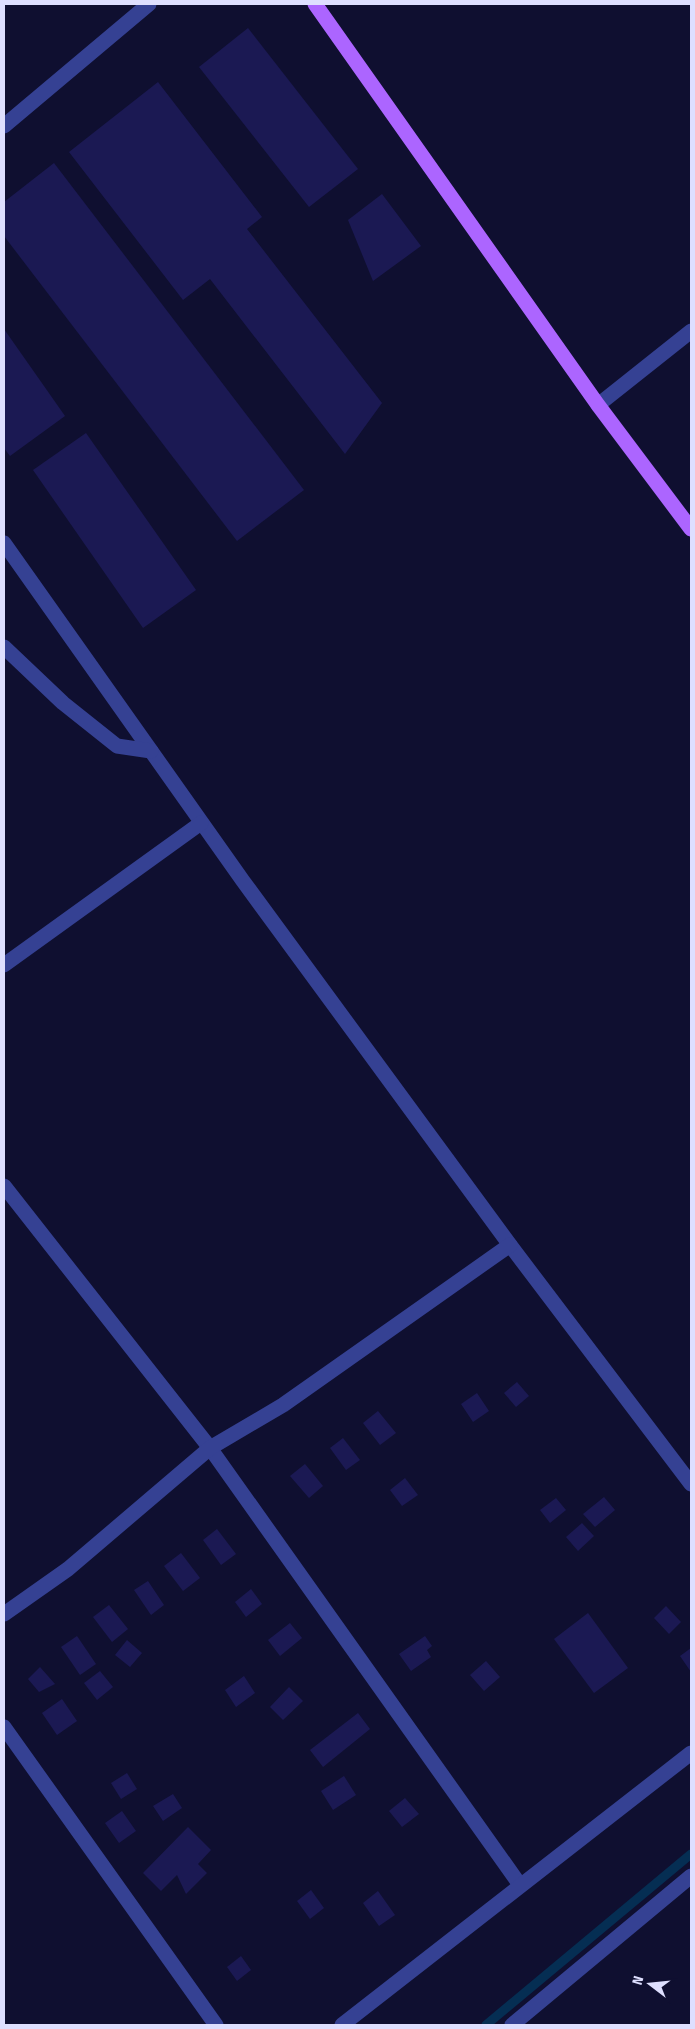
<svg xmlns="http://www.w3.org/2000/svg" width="695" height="2029" font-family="'Fira Sans Condensed',sans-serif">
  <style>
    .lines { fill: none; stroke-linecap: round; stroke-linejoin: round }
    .stream { stroke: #052e53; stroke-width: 9 }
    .building { fill: #1b1953 }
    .minor { stroke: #354193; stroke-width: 15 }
    .major { stroke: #ac65ff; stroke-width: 15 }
  </style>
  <rect width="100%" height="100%" fill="#0f0f30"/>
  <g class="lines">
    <polyline class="stream" points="486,2025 691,1854"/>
  </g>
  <g class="building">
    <polygon points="248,28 358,169 309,207 199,67"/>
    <polygon points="158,82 262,217 247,229 382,403 345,454 210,279 183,300 69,152"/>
    <polygon points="54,163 304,490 237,541 4,236 4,202"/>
    <polygon points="382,194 421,246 373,281 348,220"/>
    <polygon points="4,329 65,416 10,456 4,448"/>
    <polygon points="86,433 196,590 143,628 33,470"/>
    <polygon points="517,1382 529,1396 516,1407 504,1393"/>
    <polygon points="477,1393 489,1411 473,1422 461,1404"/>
    <polygon points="378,1411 396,1433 380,1445 363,1423"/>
    <polygon points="343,1438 360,1460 346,1470 330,1448"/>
    <polygon points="305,1464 323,1486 309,1498 290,1476"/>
    <polygon points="405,1478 418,1495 402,1506 390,1490"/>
    <polygon points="604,1497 615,1510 595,1527 583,1514"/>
    <polygon points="556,1498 566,1510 550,1523 540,1510"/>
    <polygon points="582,1523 594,1536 578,1551 566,1537"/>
    <polygon points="217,1529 236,1554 221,1565 203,1540"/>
    <polygon points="181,1553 200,1578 183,1591 164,1566"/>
    <polygon points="148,1581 164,1605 151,1615 134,1590"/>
    <polygon points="251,1589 262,1604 246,1617 235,1602"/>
    <polygon points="109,1605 128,1629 112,1642 93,1617"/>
    <polygon points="666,1606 681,1622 669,1634 654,1618"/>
    <polygon points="588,1613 628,1668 594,1693 554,1639"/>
    <polygon points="290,1623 302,1638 280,1656 268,1640"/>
    <polygon points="77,1636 96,1664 80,1675 61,1647"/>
    <polygon points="425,1636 432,1646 427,1650 431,1657 411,1671 399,1654"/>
    <polygon points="127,1640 142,1653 130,1667 115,1655"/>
    <polygon points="691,1648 691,1672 680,1656"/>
    <polygon points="486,1661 500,1677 484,1691 470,1675"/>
    <polygon points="40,1667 55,1684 39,1692 28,1679"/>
    <polygon points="100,1671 113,1687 97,1700 84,1683"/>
    <polygon points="244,1676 255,1693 236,1707 225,1690"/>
    <polygon points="289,1687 303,1701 283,1720 270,1707"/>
    <polygon points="62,1699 77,1721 57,1735 42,1713"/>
    <polygon points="358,1713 370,1729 323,1767 310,1750"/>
    <polygon points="127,1773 137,1789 121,1799 111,1783"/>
    <polygon points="344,1776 356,1795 333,1810 321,1791"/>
    <polygon points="173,1794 182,1808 163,1821 153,1806"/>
    <polygon points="405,1798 419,1814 402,1827 389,1811"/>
    <polygon points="122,1811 136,1831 119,1843 105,1823"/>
    <polygon points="188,1827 211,1850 198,1864 207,1873 186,1894 177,1875 161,1891 143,1873"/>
    <polygon points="311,1890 324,1908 310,1919 297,1901"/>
    <polygon points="378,1891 395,1915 379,1926 363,1903"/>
    <polygon points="241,1956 251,1970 237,1981 227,1967"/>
  </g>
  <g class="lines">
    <g class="minor">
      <polyline points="4,126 149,4"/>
      <polyline points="598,405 691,331"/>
      <polyline points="4,543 243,881 510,1245 691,1484"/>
      <polyline points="4,647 63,703 117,746 151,751"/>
      <polyline points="4,965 201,823"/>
      <polyline points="4,1186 210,1448 520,1885"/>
      <polyline points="4,1614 68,1569 210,1448 283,1405 510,1245"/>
      <polyline points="4,1727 216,2025"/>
      <polyline points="342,2025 691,1753"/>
      <polyline points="512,2025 691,1876"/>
    </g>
    <polyline class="major" points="315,4 598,405 691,529"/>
  </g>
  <rect width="695" height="2029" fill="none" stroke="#dedfff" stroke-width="10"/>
  <g transform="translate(650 1984) rotate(286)" stroke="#0f0f30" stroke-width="4" paint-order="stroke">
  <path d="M0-4L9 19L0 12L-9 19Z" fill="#dedfff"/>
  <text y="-8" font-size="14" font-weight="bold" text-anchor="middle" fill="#dedfff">N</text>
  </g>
</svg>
